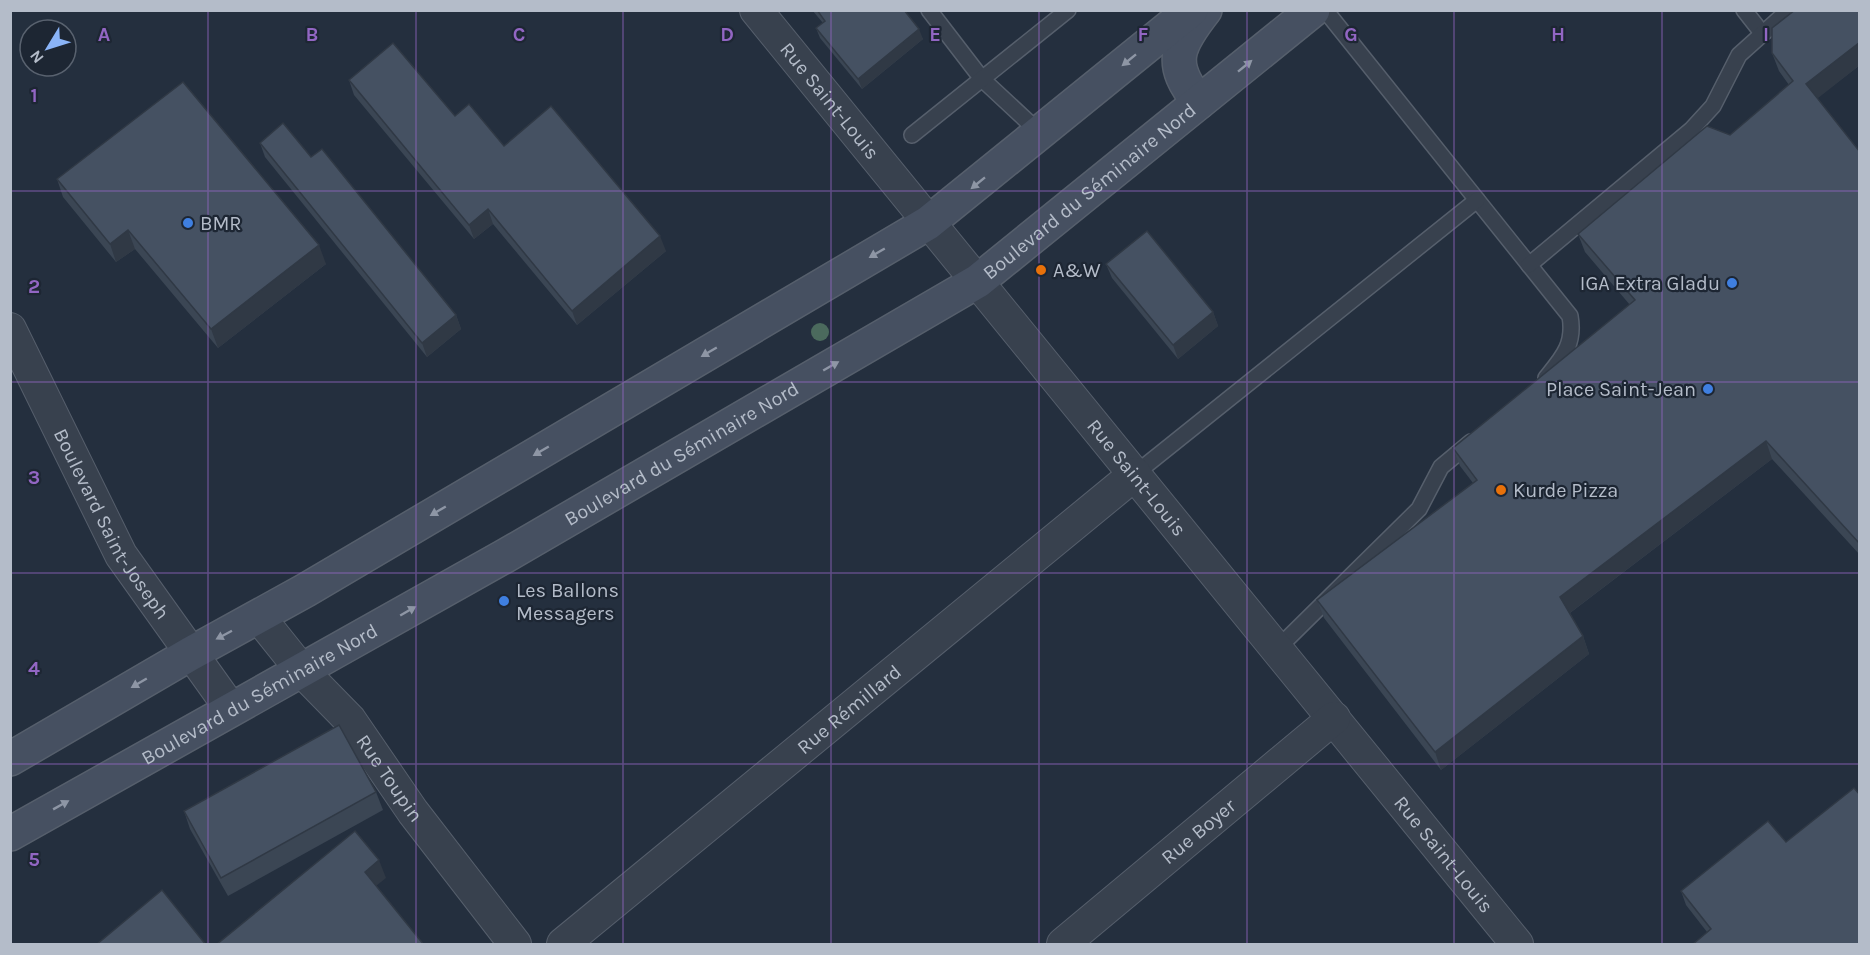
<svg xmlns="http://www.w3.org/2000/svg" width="1870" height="955" font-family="Karla,sans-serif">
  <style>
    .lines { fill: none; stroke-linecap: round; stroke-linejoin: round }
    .service-casing { stroke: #565f6c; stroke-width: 18 }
    .minor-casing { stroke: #565f6c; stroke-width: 34 }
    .secondary-casing { stroke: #565f6c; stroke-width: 36 }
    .service { stroke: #38414e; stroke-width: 15 }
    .minor { stroke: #38414e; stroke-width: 32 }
    .secondary { stroke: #465061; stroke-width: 33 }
    .tree { fill: #4b6a5d }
    .wall { fill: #3b4654 }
    .shaded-wall { fill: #303945 }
    .building { fill: #455162; stroke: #303945; stroke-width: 1.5 }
    .oneway { fill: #8e96a5 }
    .grid { fill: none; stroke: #9266c3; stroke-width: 1.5; stroke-opacity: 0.55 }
    .shop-dot { fill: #3f7fe0; stroke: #1d2633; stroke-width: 2 }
    .food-dot { fill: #e8710a; stroke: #1d2633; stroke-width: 2 }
    .labels { text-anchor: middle; stroke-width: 4.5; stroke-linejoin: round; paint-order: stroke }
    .street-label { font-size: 20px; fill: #b4bcc9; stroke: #1d2633 }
    .poi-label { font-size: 20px; fill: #b4bcc9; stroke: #1d2633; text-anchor: start }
    .grid-label { font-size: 20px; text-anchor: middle; font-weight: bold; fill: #9266c3; stroke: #1d2633; stroke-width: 4.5; stroke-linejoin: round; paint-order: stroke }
  </style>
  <rect width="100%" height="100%" fill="#242f3e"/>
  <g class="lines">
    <defs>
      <g id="service">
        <polyline points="929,10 982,79 1040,133"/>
        <path d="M1325,10L1570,316C1575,344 1563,357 1546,378"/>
        <polyline points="1744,10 1762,33"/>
        <polyline points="912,135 1068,10"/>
        <polyline points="1529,265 1691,130 1713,106 1739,55 1789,10"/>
        <polyline points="1135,474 1477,200"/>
        <polyline points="1277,649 1419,509 1441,467 1471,442"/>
      </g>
      <g id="minor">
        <path id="s1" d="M756,10L1517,944"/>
        <path id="s2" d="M10,329L121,555L231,709"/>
        <path id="s3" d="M259,617L303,672L350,720L413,812L515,944"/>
        <path id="s4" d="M563,944L1135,474"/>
        <path id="s5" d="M1063,944L1334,718"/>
      </g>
      <g id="secondary">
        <path d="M1199,102C1168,64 1176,47 1205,10"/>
        <polyline points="10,759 190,654 306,590 928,223 1191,10"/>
        <path id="s6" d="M10,834L505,556L978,281L1313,10"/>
      </g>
    </defs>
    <use href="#service" class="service-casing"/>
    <use href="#minor" class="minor-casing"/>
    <use href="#secondary" class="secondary-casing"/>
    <use href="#service" class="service"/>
    <use href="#minor" class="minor"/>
    <use href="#secondary" class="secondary"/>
  </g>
  <circle class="tree" cx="820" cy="332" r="9"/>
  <g class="wall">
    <polygon points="812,10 904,10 923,39 862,89 820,38 816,28 823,23"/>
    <polygon points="1860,10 1860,65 1817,98 1860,152 1860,555 1772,459 1570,613 1583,636 1589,654 1441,770 1324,618 1317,600 1473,483 1460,466 1453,448 1630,305 1585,252 1578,234 1730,135 1789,85 1779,71 1772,53"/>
    <polygon points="349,80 455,116 504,146 666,251 577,325 493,224 474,239 354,95"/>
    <polygon points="260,143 311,157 456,315 461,329 427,357 265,157"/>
    <polygon points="57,179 326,264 218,348 135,249 116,262 63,197"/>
    <polygon points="1106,264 1213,312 1218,326 1178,359 1112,278"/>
    <polygon points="376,792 383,810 228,896 190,829 184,811"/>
    <polygon points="1860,795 1707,932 1686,905 1681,891 1786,842"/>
  </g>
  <g class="shaded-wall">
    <polygon points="919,29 923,39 862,89 858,79"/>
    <polygon points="1860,42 1860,65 1813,102 1806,84"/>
    <polygon points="488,209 493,224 474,239 469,225"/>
    <polygon points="128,230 135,249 116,262 110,244"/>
    <polygon points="660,236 666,251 577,325 572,311"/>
    <polygon points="319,245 326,264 218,348 211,329"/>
    <polygon points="1213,312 1218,326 1178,359 1173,345"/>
    <polygon points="456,315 461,329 427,357 422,343"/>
    <polygon points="1766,441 1772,459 1567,615 1560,597"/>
    <polygon points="1583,636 1589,654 1441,770 1435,752"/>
    <polygon points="379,860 386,878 371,890 365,872"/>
  </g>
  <g class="building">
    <polygon points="817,10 904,10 919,29 858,79 816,28 825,21"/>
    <polygon points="1795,10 1860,10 1860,42 1806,84 1860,152 1860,544 1766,441 1560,597 1583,636 1435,752 1317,600 1477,480 1453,448 1635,300 1578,234 1707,126 1730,135 1793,81 1772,53 1772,28"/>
    <polygon points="393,43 455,116 469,104 504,146 551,106 660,236 572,311 488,209 469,225 349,80"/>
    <polygon points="183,82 319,245 211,329 128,230 110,244 57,179"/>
    <polygon points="283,123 311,157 322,149 456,315 422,343 260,143"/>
    <polygon points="1147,231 1213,312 1173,345 1106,264"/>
    <polygon points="339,725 376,792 221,878 184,811"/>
    <polygon points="1854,788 1860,795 1860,945 1692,945 1711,929 1681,891 1768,821 1786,842"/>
    <polygon points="355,831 379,860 365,872 424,945 216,945"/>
    <polygon points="162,890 206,945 96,945"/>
  </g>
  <defs><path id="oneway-solid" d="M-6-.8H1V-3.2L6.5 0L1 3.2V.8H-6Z" transform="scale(1.5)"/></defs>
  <g class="oneway">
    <use href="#oneway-solid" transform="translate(1129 60) rotate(141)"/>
    <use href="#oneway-solid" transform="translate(1245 66) rotate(-39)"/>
    <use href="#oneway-solid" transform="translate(978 183) rotate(141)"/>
    <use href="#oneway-solid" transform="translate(877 253) rotate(150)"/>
    <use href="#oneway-solid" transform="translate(709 352) rotate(150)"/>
    <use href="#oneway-solid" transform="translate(831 366) rotate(-30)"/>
    <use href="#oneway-solid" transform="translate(541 451) rotate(150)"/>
    <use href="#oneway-solid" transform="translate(438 511) rotate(150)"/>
    <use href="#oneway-solid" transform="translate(408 611) rotate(-30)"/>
    <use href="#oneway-solid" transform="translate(224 635) rotate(152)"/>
    <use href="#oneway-solid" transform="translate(139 683) rotate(150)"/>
    <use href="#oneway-solid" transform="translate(61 805) rotate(-29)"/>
  </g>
  <path class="grid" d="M208,10V944M416,10V944M623,10V944M831,10V944M1039,10V944M1247,10V944M1454,10V944M1662,10V944M10,191H1860M10,382H1860M10,573H1860M10,764H1860"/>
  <g class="shop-dot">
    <circle cx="188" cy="223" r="6"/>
    <circle cx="1732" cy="283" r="6"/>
    <circle cx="1708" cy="389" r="6"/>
    <circle cx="504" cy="601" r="6"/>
  </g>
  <g class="food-dot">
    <circle cx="1041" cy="270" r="6"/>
    <circle cx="1501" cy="490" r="6"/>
  </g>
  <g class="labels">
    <g class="street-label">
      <text dy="7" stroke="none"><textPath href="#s1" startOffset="117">Rue Saint-Louis</textPath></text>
      <text dy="7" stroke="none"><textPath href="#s6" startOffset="1258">Boulevard du Séminaire Nord</textPath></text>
      <text dy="7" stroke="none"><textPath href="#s6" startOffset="772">Boulevard du Séminaire Nord</textPath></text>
      <text dy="7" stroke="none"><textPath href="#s1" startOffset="603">Rue Saint-Louis</textPath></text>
      <text dy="7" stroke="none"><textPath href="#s2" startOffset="220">Boulevard Saint-Joseph</textPath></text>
      <text dy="7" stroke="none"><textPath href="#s6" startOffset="286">Boulevard du Séminaire Nord</textPath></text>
      <text dy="7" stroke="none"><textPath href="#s4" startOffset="370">Rue Rémillard</textPath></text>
      <text dy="7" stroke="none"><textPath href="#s3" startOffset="208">Rue Toupin</textPath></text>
      <text dy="7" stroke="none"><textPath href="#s5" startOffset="176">Rue Boyer</textPath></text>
      <text dy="7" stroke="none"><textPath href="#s1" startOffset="1089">Rue Saint-Louis</textPath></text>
    </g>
    <g class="poi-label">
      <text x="200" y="230">BMR</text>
      <text x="1053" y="277">A&amp;W</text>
      <text x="1720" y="290" text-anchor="end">IGA Extra Gladu</text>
      <text x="1696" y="396" text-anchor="end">Place Saint-Jean</text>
      <text x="1513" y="497">Kurde Pizza</text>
      <text x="516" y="597">Les Ballons<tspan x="516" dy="23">Messagers</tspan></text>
    </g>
  </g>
  <g class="grid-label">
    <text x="104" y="41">A</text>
    <text x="312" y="41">B</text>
    <text x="519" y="41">C</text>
    <text x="727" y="41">D</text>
    <text x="935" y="41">E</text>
    <text x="1143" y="41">F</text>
    <text x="1351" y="41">G</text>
    <text x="1558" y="41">H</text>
    <text x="1766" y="41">I</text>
    <text x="34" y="102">1</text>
    <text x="34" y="293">2</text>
    <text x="34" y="484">3</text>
    <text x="34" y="675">4</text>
    <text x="34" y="866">5</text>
  </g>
  <rect width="1870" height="955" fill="none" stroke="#b4bcc9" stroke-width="24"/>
  <g transform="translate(48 48) rotate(232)"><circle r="28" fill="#1d2633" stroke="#59626f" stroke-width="1.5"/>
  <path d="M0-4.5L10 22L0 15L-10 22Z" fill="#8ab4f8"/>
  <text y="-9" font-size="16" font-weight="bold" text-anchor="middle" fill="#b4bcc9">N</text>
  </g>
</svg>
